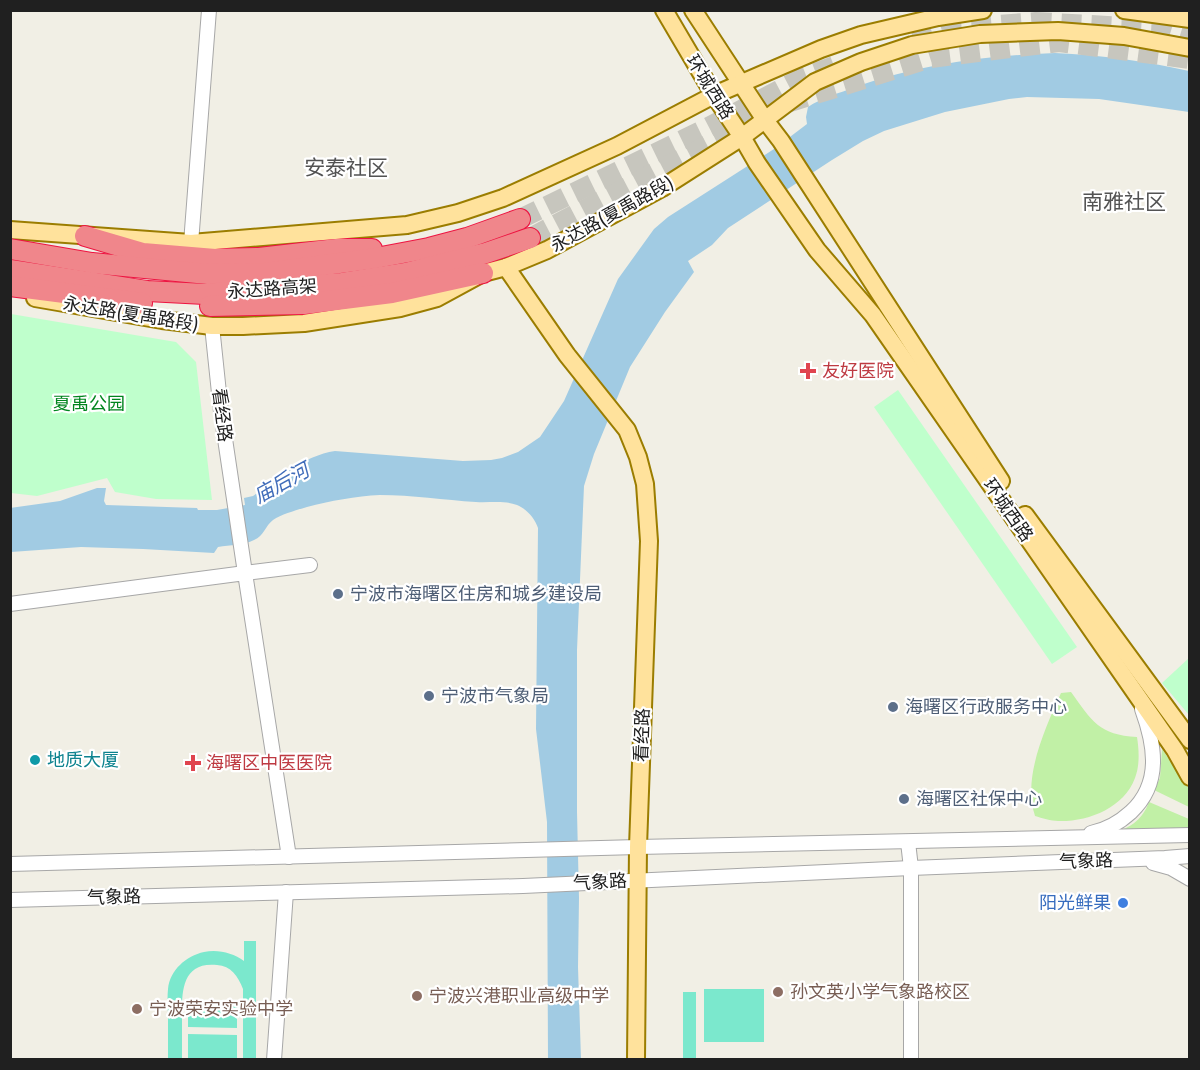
<svg xmlns="http://www.w3.org/2000/svg" width="1200" height="1070" font-family="Jost,'Noto Sans SC',sans-serif">
  <style>
    .grass { fill: #c1f0a6 }
    .park { fill: #bfffcc }
    .pitch { fill: #7be8cd }
    .water { fill: #a1cbe3 }
    .lines { fill: none; stroke-linecap: round; stroke-linejoin: round }
    .highway-tunnel { stroke: #c7c6be; stroke-width: 20; stroke-dasharray: 20 10; stroke-linecap: butt }
    .minor-casing { stroke: #a7a7a7; stroke-width: 16 }
    .major-casing { stroke: #9b7d00; stroke-width: 20 }
    .highway-casing { stroke: #ed1441; stroke-width: 22 }
    .minor { stroke: #fff; stroke-width: 14 }
    .major { stroke: #ffe29c; stroke-width: 16 }
    .highway { stroke: #f0868b; stroke-width: 20 }
    .health-dot { fill: #e0444e; stroke: #fff; stroke-width: 2 }
    .service-dot { fill: #5c6f8a; stroke: #fff; stroke-width: 2 }
    .culture-dot { fill: #0f9aa8; stroke: #fff; stroke-width: 2 }
    .shop-dot { fill: #3f7fe0; stroke: #fff; stroke-width: 2 }
    .education-dot { fill: #8d6e63; stroke: #fff; stroke-width: 2 }
    .labels { text-anchor: middle; stroke-width: 4.5; stroke-linejoin: round; paint-order: stroke }
    .street-label { font-size: 18px; fill: #202020; stroke: #fff }
    .health-label { font-size: 18px; fill: #be3a42; stroke: #fff; text-anchor: start }
    .park-label { font-size: 18px; fill: #01851e; stroke: #fff }
    .service-label { font-size: 18px; fill: #4e5e75; stroke: #fff; text-anchor: start }
    .culture-label { font-size: 18px; fill: #0d838f; stroke: #fff; text-anchor: start }
    .shop-label { font-size: 18px; fill: #366cbe; stroke: #fff; text-anchor: end }
    .education-label { font-size: 18px; fill: #785e54; stroke: #fff; text-anchor: start }
    .water-label { font-size: 20px; font-style: italic; fill: #416dba; stroke: #fff }
    .quarter-label { font-size: 21px; fill: #535353; stroke: #fff }
  </style>
  <rect width="100%" height="100%" fill="#f1efe5"/>
  <g class="grass">
    <path d="M1071,692C1092,721 1099,735 1137,737C1139,750 1140,765 1135,778C1124,808 1088,822 1058,821C1051,821 1042,818 1035,816C1034,812 1032,807 1032,802C1027,768 1047,724 1061,693Z"/>
    <polygon points="1162,749 1189,789 1189,807 1154,790 1160,778"/>
    <path d="M1149,802L1189,819V830L1116,833C1133,825 1142,820 1149,802Z"/>
  </g>
  <g class="park">
    <polygon points="11,314 176,342 196,362 212,500 156,499 115,492 107,478 37,496 11,493"/>
    <polygon points="898,390 1077,647 1052,664 874,407"/>
    <polygon points="1189,658 1189,715 1162,683"/>
  </g>
  <g class="pitch">
    <path d="M244,941H256V1059H243V989C238,976 231,966 217,965C179,961 182,997 182,1022C182,1035 182,1047 182,1059H168C168,1045 168,1031 168,1017C168,1008 167,999 168,989C170,970 186,956 204,952C218,949 233,953 244,961Z"/>
    <rect x="704" y="989" width="60" height="53"/>
    <rect x="683" y="992" width="13" height="67"/>
    <polygon points="188,1000 237,1001 237,1028 188,1027"/>
    <polygon points="188,1034 237,1035 237,1059 188,1059"/>
  </g>
  <path class="water" d="M1055,53C1101,55 1145,61 1189,71V112L1099,99L1027,97L1009,99L945,112L884,131L863,141L832,160L728,228L712,245L688,261L694,272L665,312L630,367L594,454L584,486L577,650V812L579,898L578,967L581,1059H548L547,822L536,729L538,528C535,519 527,509 517,505C505,500 489,503 476,502C444,500 412,495 380,495C356,496 330,501 307,507C297,510 282,514 273,520C265,526 264,536 254,540C244,545 230,545 218,547L214,553L143,549L81,547L11,552L10,508L60,501L97,488H106L104,501L106,505L197,508L198,510H217L245,505L244,498L253,496C279,478 303,456 335,451L463,461L491,460L502,458L518,452L540,437L564,401L618,279L654,229L668,217L774,149L807,124L806,117L808,107C821,98 840,93 855,87C922,64 984,56 1055,53Z"/>
  <g class="lines">
    <g class="highway-tunnel">
      <polyline points="913,39 950,29 1036,22 1164,29 1190,37"/>
      <polyline points="787,103 931,58 1059,42 1190,59"/>
      <polyline points="520,219 703,130 800,79 834,66"/>
      <polyline points="530,238 753,121"/>
    </g>
    <defs>
      <g id="minor">
        <polyline points="191,243 209,10"/>
        <polyline points="212,326 221,412 245,573 310,565"/>
        <polyline points="10,604 245,573 289,857"/>
        <path d="M1091,833C1107,830 1119,823 1131,812C1162,783 1155,745 1142,709"/>
        <polyline points="908,842 911,868 911,1060"/>
        <polyline points="1153,863 1171,868 1190,879"/>
        <polyline points="10,864 638,847 1190,835"/>
        <polyline points="10,900 523,886 911,868 1165,858 1190,856"/>
        <polyline points="274,1060 286,892"/>
      </g>
      <g id="major">
        <polyline points="664,10 714,95 742,137 757,163 817,250 873,315 1175,750 1190,777"/>
        <polyline points="693,10 765,120 781,141 1001,481"/>
        <polyline points="1124,10 1190,19"/>
        <polyline points="10,230 191,243 407,225 458,213 503,198 617,146 714,95 821,49 861,35 938,17 983,10"/>
        <polyline points="506,267 567,355 627,430 638,457 645,484 649,541 638,847 636,1060"/>
        <polyline points="35,298 162,320 212,326 243,326 304,323 400,308 437,298 483,273 506,267 547,250 662,188 742,137 815,82 861,62 912,45 980,34 1058,31 1124,36 1190,48"/>
        <polyline points="1025,515 1190,740"/>
      </g>
      <g id="highway">
        <polyline points="85,236 143,253 215,259 259,258 337,249 372,249"/>
        <polyline points="10,249 92,263 208,274 265,273 376,258 429,248 467,238 520,219"/>
        <polyline points="10,270 147,291 205,294 342,283 406,273 486,253 530,238"/>
        <polyline points="10,286 142,303"/>
        <polyline points="210,306 304,304 392,293 483,273"/>
      </g>
    </defs>
    <use href="#minor" class="minor-casing"/>
    <use href="#major" class="major-casing"/>
    <use href="#highway" class="highway-casing"/>
    <use href="#minor" class="minor"/>
    <use href="#major" class="major"/>
    <use href="#highway" class="highway"/>
  </g>
  <g class="health-dot">
    <path d="M805 362h6v6h6v6h-6v6h-6v-6h-6v-6h6z"/>
    <path d="M190 754h6v6h6v6h-6v6h-6v-6h-6v-6h6z"/>
  </g>
  <g class="service-dot">
    <circle cx="338" cy="594" r="6"/>
    <circle cx="429" cy="696" r="6"/>
    <circle cx="893" cy="707" r="6"/>
    <circle cx="904" cy="799" r="6"/>
  </g>
  <circle class="culture-dot" cx="35" cy="760" r="6"/>
  <circle class="shop-dot" cx="1123" cy="903" r="6"/>
  <g class="education-dot">
    <circle cx="778" cy="992" r="6"/>
    <circle cx="417" cy="996" r="6"/>
    <circle cx="137" cy="1009" r="6"/>
  </g>
  <g class="labels">
    <g class="street-label">
      <text transform="translate(710 87) rotate(58)" y="6">环城西路</text>
      <text transform="translate(612 214) rotate(-29)" y="6">永达路(夏禹路段)</text>
      <text transform="translate(272 289) rotate(-4)" y="6">永达路高架</text>
      <text transform="translate(131 314) rotate(9)" y="6">永达路(夏禹路段)</text>
      <text transform="translate(222 415) rotate(83)" y="6">看经路</text>
      <text transform="translate(1008 510) rotate(55)" y="6">环城西路</text>
      <text transform="translate(642 735) rotate(-88)" y="6">看经路</text>
      <text transform="translate(1086 861) rotate(-2)" y="6">气象路</text>
      <text transform="translate(600 882) rotate(-3)" y="6">气象路</text>
      <text transform="translate(114 897) rotate(-2)" y="6">气象路</text>
    </g>
    <g class="health-label">
      <text x="822" y="377">友好医院</text>
      <text x="206" y="769">海曙区中医医院</text>
    </g>
    <g class="park-label">
      <text x="89" y="410">夏禹公园</text>
    </g>
    <g class="service-label">
      <text x="350" y="600">宁波市海曙区住房和城乡建设局</text>
      <text x="441" y="702">宁波市气象局</text>
      <text x="905" y="713">海曙区行政服务中心</text>
      <text x="916" y="805">海曙区社保中心</text>
    </g>
    <g class="culture-label">
      <text x="47" y="766">地质大厦</text>
    </g>
    <g class="shop-label">
      <text x="1111" y="909">阳光鲜果</text>
    </g>
    <g class="education-label">
      <text x="790" y="998">孙文英小学气象路校区</text>
      <text x="429" y="1002">宁波兴港职业高级中学</text>
      <text x="149" y="1015">宁波荣安实验中学</text>
    </g>
    <g class="water-label">
      <text transform="translate(281 483) rotate(-29)" y="7">庙后河</text>
    </g>
    <g class="quarter-label">
      <text x="346" y="175">安泰社区</text>
      <text x="1124" y="209">南雅社区</text>
    </g>
  </g>
  <rect width="1200" height="1070" fill="none" stroke="#202020" stroke-width="24"/>
</svg>
